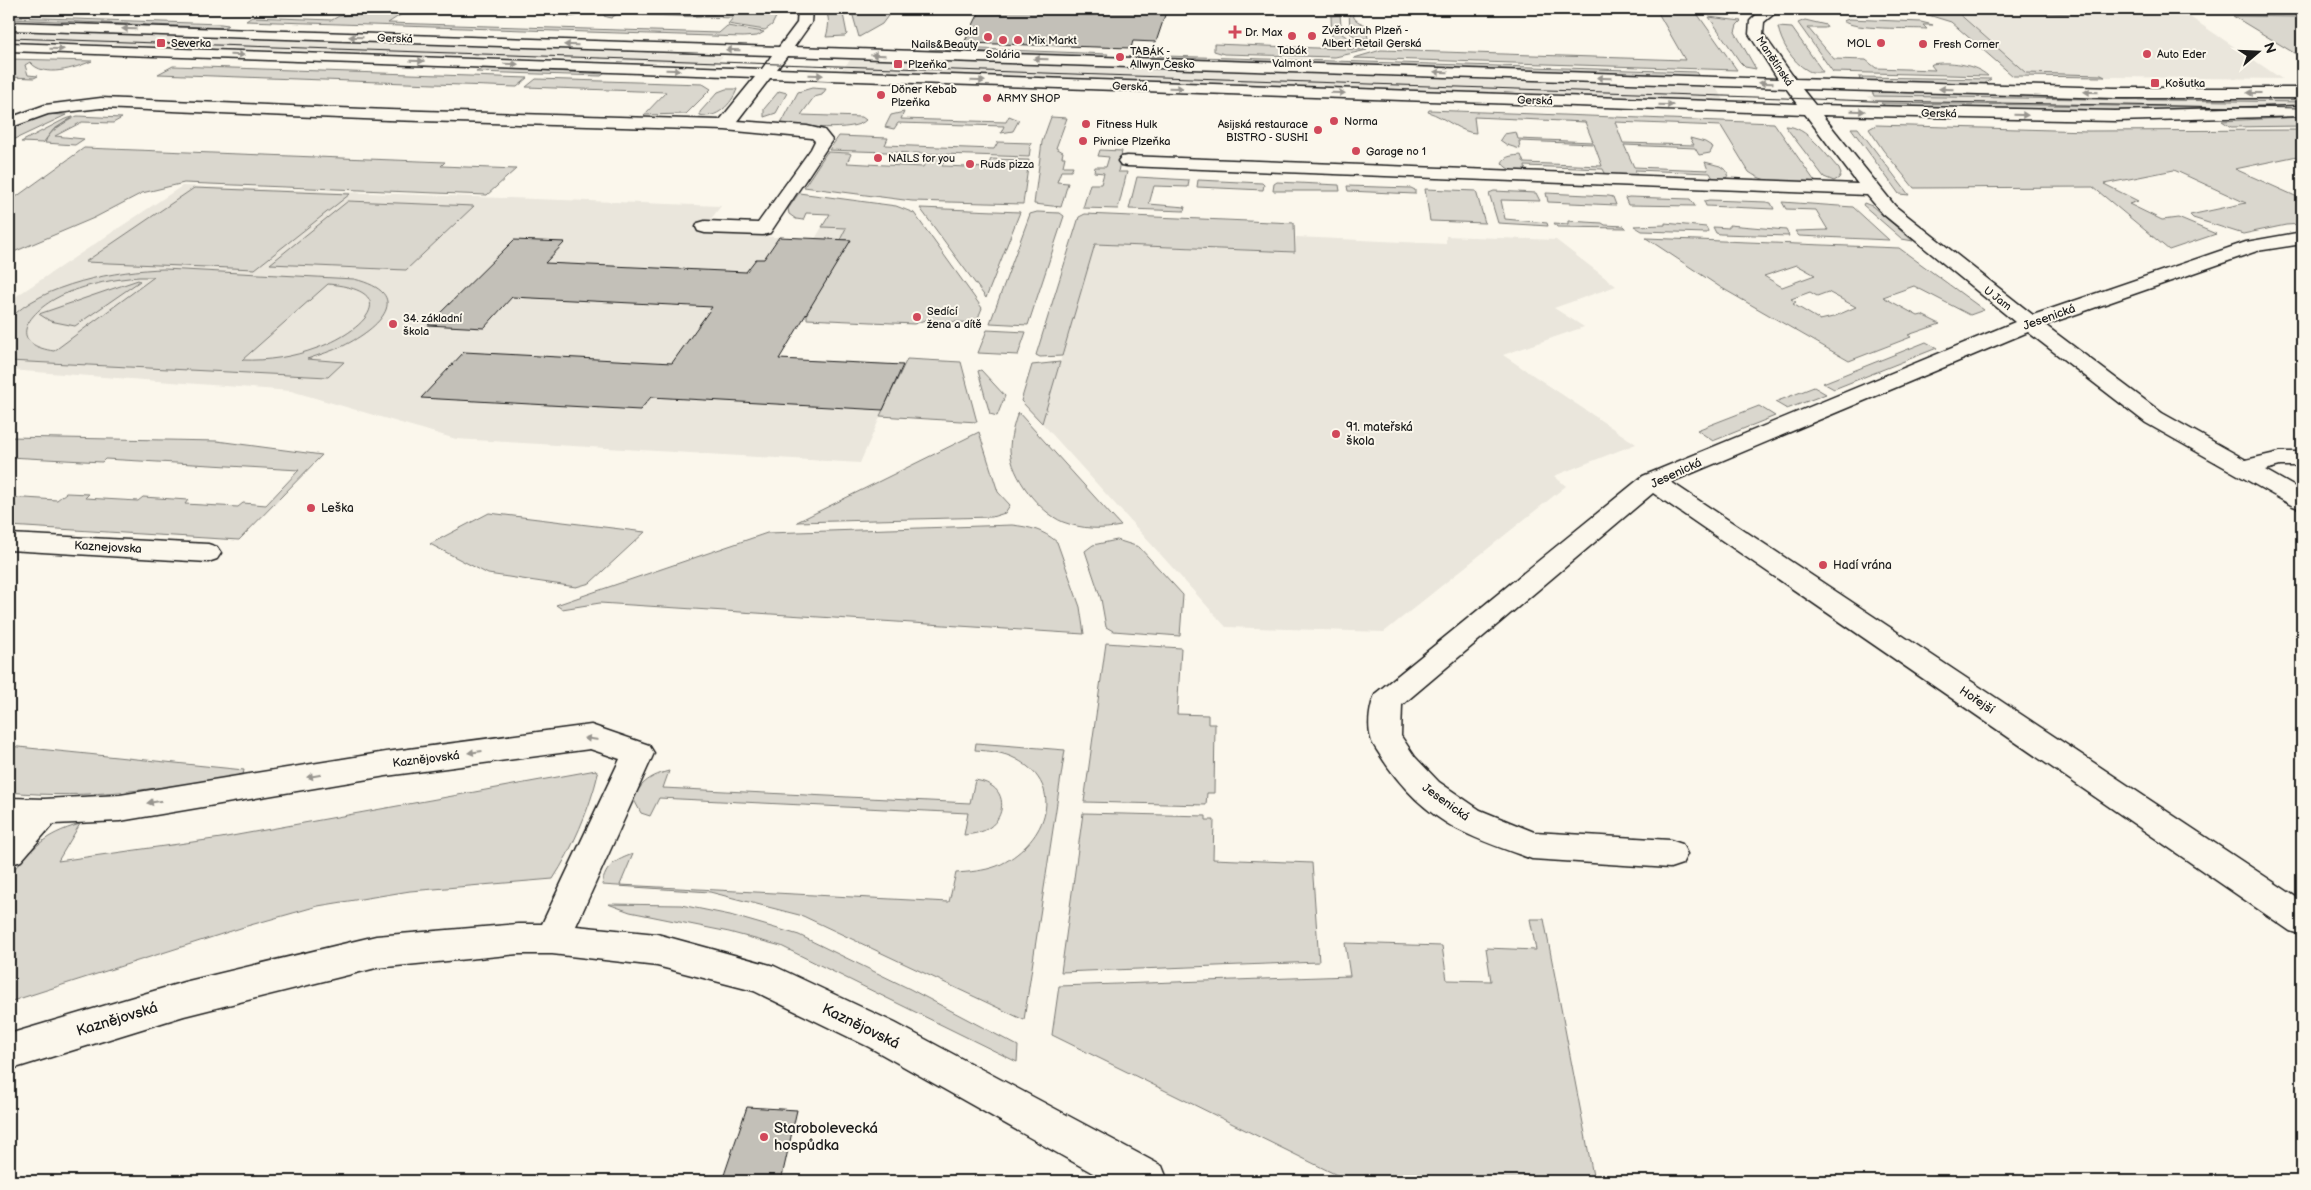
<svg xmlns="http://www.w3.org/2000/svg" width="2311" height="1190" font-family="'Balsamiq Sans',sans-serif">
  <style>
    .built { fill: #eae6dc }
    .green { fill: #dad7ce; stroke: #7b7a75; fill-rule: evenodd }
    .building { fill: #c3c0b8; stroke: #1c1c1c }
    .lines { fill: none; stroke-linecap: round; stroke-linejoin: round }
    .minor-casing { stroke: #1c1c1c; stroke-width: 3 }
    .minor { fill: #fbf7ec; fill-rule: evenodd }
    .tram { stroke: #1c1c1c; stroke-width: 1 }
    .oneway { fill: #97948e }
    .poi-dot { fill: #d1495b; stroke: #fbf7ec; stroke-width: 2 }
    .labels { text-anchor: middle; stroke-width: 4; stroke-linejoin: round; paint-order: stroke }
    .far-poi-label { font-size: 11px; fill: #1c1c1c; stroke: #fbf7ec; text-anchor: start }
    .far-street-label { font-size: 11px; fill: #1c1c1c; stroke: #fbf7ec }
    .street-label { font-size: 12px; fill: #1c1c1c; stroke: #fbf7ec }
    .poi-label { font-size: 12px; fill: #1c1c1c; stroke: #fbf7ec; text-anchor: start }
    .near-street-label { font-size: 15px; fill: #1c1c1c; stroke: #fbf7ec }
    .near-poi-label { font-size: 15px; fill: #1c1c1c; stroke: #fbf7ec; text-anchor: start }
  </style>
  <rect width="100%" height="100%" fill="#fbf7ec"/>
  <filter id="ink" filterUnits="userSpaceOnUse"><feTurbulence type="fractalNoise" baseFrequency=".02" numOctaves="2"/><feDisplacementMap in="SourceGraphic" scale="10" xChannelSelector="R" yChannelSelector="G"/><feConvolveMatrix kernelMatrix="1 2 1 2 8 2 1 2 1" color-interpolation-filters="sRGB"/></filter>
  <g filter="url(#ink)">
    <g class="built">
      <polygon points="1956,10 2190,17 2282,79 2029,76"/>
      <polygon points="9,32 248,39 723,56 715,64 9,41"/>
      <polygon points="851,59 1716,88 1724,100 840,72"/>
      <polygon points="1868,96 2289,101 2302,102 2302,107 2167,108 1936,105 1874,103"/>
      <polygon points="182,186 721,206 700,233 815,239 822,227 846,228 851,240 744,357 903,365 860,463 456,439 291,391 9,370 9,301"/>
      <polygon points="1446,236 1556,240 1616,286 1554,308 1584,327 1503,355 1636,444 1554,476 1566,486 1384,632 1226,627 1042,423 1095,244 1295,252 1296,237 1446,244"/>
    </g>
    <g class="green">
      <polygon points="394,9 445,9 408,10 388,23 719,33 727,26 764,32 757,36 743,37 246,21 252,17 332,20 339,16"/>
      <polygon points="450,9 591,9 591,10 581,15 568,17 573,13"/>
      <polygon points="612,9 623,9 621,12 714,14 720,9 773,9 776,17 772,25 765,30 728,24 733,18 617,14 611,18 604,16 605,12"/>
      <path d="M825,9H842L847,34L845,36L826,37C829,27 830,18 825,9Z"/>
      <polygon points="851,9 893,9 882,24 859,37"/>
      <path d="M1349,9H1352C1353,20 1356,21 1366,25L1368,39L1356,37L1350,33Z"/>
      <polygon points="1874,9 2068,9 2081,14 1956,11 2026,73 2101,75 2105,77 2013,76 1951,22 1922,13"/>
      <polygon points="1657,11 1696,12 1737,70 1354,58 1381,50 1685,60"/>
      <polygon points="1340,15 1342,34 1350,39 1368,43 1338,43 1332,40 1331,16"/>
      <polygon points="2233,16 2302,17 2302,58 2299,56"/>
      <polygon points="15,17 221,24 228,25 224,28 9,19"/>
      <polygon points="1709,17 1741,21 1737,25 1735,32 1756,69 1745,67 1740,62"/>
      <path d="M1849,19L1921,22L1933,25H1923L1927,29C1911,28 1853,30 1843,21Z"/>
      <path d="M1805,20L1826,25L1827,27L1825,28H1808L1834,59L1866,60L1876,68L1935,70L1931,65L1932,64C1949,61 1975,64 1988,76L1833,72L1798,23Z"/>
      <path d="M1778,27L1792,28L1823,72C1818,72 1811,73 1807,70C1792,62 1781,42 1778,27Z"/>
      <polygon points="1214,44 1367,50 1335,57 1224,54 1214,51"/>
      <polygon points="930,47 1108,54 1105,58 929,49"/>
      <polygon points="1132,55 1696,72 1699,77 1131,59"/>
      <path d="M9,59L92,61C75,68 44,79 30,62L25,65L28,75L38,76L34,78L9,77Z"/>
      <polygon points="173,66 528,78 517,87 158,74"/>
      <polygon points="486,67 604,74 601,76 476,72"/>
      <polygon points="1859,77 1991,79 1984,84 1976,85 1861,82"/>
      <polygon points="536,79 703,84 711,89 686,114 644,115 666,92 526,87"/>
      <path d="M812,88L826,89L822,95L814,97L801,115L862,117L866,120C854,133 798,126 781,124L798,92Z"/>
      <path d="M726,89H737C732,104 716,120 700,115V112L718,92Z"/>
      <polygon points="779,91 787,93 776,113 764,117 764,109"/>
      <polygon points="1872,92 2302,99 2302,102 1874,96"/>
      <polygon points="1881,103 2280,108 2058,111 1887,107"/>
      <path d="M1429,110L1774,123L1816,183C1793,182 1768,186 1749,172L1721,126L1615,122L1623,143L1694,145L1690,138L1705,142L1713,147L1710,153L1699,155L1695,148L1624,145L1634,167L1708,170L1705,162L1720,166L1728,172V175L1726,178L1714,180L1710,173L1635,170L1638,178L1607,177L1603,169L1525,166L1526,173C1517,172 1508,171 1502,163C1505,155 1514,156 1521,155L1524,163L1602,166L1594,144L1519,141L1520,149L1507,145L1500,140L1504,134L1516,132L1518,139L1593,142L1585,122L1474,117L1476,133C1461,133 1445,117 1428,112Z"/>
      <polygon points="904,112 901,119 1006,122 1009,116 1019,120 1013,131 1001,133 1004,126 898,123 894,129 885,127 891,115"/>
      <polygon points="45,114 66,115 9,142 9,128 26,119"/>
      <path d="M77,116L122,118L113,123L82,122L55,136L84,139L75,145L45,143C48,131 66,122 77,116Z"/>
      <polygon points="73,117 53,130 43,143 21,142 65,119"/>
      <polygon points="1051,117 1067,118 1056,148 1063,152 1062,157 1065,157 1063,166 1073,166 1071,171 1061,171 1057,182 1068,183 1061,207 1034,204 1042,142"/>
      <polygon points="2302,117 2302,126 2231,127 2222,121"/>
      <polygon points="1876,125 2088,131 2302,130 2302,155 2235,169 2302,199 2302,224 2286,225 2243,234 2193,218 2190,215 2246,203 2174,170 2104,184 2138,201 2129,204 2162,220 2178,218 2216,234 2169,250 2093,187 1914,188 1883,150 1869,129"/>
      <path d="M1785,126C1807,126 1825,154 1839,169L1841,174L1839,178L1834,181L1824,177Z"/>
      <polygon points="1851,128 1858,128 1909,195 1899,194"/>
      <polygon points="839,136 888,138 885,145 994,149 998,142 1031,143 1029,157 829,150"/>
      <polygon points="84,148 445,162 441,166 516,169 487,195 184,183 142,193 94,218 9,254 9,202"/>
      <polygon points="1100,150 1122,151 1118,172 1127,172 1118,209 1083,208 1090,184 1101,184 1104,173 1094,172 1095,167 1106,167 1109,157 1098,156"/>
      <polygon points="827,152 849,153 851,154 847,163 923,167 930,156 946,157 942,166 945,166 987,168 991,159 1029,160 1023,204 912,201 804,187"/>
      <polygon points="1137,177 1189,180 1188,187 1154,186 1149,204 1185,207 1184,211 1129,209"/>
      <polygon points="1198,180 1262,183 1264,185 1263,190 1197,187"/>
      <polygon points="1277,182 1339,185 1340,191 1273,191 1274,184"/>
      <polygon points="1347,186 1411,188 1415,190 1415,194 1348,191"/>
      <polygon points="194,188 350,194 255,269 85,262"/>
      <polygon points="1425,189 1476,191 1485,223 1430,221"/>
      <polygon points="1494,191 1536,193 1540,201 1501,200 1505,219 1547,223 1548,226 1498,223 1489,193"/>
      <polygon points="799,193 896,206 914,213 982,308 976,323 925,320 914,324 807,319 807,312 850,240 840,240 846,228 822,227 830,214 806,213 803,220 796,219 789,214 788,209"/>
      <polygon points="1546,193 1609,196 1613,197 1616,205 1548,202"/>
      <polygon points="1629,197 1690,199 1695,206 1628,205 1625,198"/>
      <polygon points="1709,200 1766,202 1771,203 1774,209 1706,206 1704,201"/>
      <polygon points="348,201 474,206 406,270 270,264"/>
      <polygon points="1782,202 1853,207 1889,240 1799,236 1795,231 1828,230 1816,210 1786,209"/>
      <polygon points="1864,203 1872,206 1913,241 1902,239 1863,205"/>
      <polygon points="920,208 1020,212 986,298"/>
      <polygon points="1037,212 1060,213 1064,216 1028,325 990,323 1030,214"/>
      <polygon points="1085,214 1294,223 1295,252 1095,244 1062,356 1040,357 1036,355 1079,217"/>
      <polygon points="1568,221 1602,223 1605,225 1624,226 1626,228 1557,227 1554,223 1568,224"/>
      <polygon points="1665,223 1706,227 1708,231 1707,233 1642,231 1634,226 1665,225"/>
      <polygon points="1729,225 1786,230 1789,236 1720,234 1716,233 1713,227 1729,228"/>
      <path d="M1646,238L1899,248L1984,310L1970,315L1914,286L1883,297L1918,316L1922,315L1940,324L1908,335L1911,337L1849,361L1720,287ZM1797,265L1815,275L1782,287L1764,276ZM1810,292L1817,296L1828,292L1856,307L1833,317L1820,320L1793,304L1796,302L1791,299Z"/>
      <path d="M164,269L354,279C415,294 380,328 343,346C332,351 319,355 307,359L344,362L328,377L9,361V320C40,284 119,270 164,269ZM139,277H154L54,351C0,343 34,306 67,293C90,284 114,279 139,277ZM328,284C406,291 361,333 317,348C293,357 267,361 242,360Z"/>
      <polygon points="138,280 140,281 75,326 50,321 39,314"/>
      <polygon points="987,330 1026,332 1018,355 978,353"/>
      <polygon points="1926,342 1937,348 1834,389 1823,383"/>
      <polygon points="907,359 961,362 977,422 880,416"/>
      <polygon points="1060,362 1042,423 1021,401 1032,365"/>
      <polygon points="981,370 1005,396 997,416 990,414 978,371"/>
      <polygon points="1814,387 1826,394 1787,409 1775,402"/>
      <polygon points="1759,406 1775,416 1713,441 1697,430"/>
      <path d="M1018,412L1121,526C1101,530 1082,529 1063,522C1039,512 1011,476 1010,450C1010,437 1014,424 1018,412Z"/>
      <polygon points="979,432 998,492 1010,505 1005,513 992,517 797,522"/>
      <polygon points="9,437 217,441 322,455 239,540 9,526 9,497 57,500 66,493 89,494 85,498 138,501 143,497 188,500 185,504 238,507 243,503 266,505 299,470 105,459 102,462 9,457"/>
      <polygon points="489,513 645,532 590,583 576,587 488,574 430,544"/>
      <path d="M1012,525C1030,527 1043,530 1057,542L1080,607L1084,634L600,603L562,609L556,605L767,533Z"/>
      <polygon points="1117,540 1139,547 1183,595 1180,636 1113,631 1106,627 1101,599 1085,551 1093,545"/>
      <polygon points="1106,643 1181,648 1177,714 1208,715 1208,724 1215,724 1214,793 1207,793 1206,805 1084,802"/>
      <path d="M976,743L1065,750L1024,1020L803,916L710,892L602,885C605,866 616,860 633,854L620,885L949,902L956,873C969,872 984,871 997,866C1043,846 1070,788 1016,759C1003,752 989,751 975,750Z"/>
      <path d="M9,746L244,770L243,775C164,788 89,800 9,792Z"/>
      <path d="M596,770L598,774C590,808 572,850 553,879L410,891L318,906L247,926L9,1002V875C34,847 43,835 80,824L58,861L221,838Z"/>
      <path d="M669,771L663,788L970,803L975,780C980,781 986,782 990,785C1007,794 1004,817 990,827C982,833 973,834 964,835L968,813L659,798L650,816L641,813L634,800C639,782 653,775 669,771Z"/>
      <polygon points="1083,813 1206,816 1206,820 1214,820 1213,859 1312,863 1319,962 1061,972"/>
      <polygon points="608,904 681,905 730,915 799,935 910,989 1018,1046 1017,1062 781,946 729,932 630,912"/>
      <polygon points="1530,919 1544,919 1594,1181 1349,1181 1052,1035 1059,986 1350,976 1345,943 1442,946 1447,980 1491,981 1486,948 1536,950"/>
    </g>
    <g class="building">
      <polygon points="981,9 1167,9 1156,42 1133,41 1131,48 964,43"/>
      <polygon points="779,237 851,240 779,359 903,365 883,410 651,397 640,410 421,398 464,352 672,363 712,307 512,297 484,328 428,325 514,240 565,242 545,263 746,272 756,259 764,259"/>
      <polygon points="747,1107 797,1110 781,1181 722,1181"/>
    </g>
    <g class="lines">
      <defs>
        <g id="minor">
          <path d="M798,9H812L811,23L794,47L1778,79L1749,34L1750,21L1762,9H1780L1764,22L1763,34L1795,79L2115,88H2302V98H2115L1802,89L1815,105L2115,111L2302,106V116L2115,121L1822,115L1895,206L2033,315L2246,242L2302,232V244L2257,251L2045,325L2162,413L2246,460L2280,452H2302V466H2280L2265,470L2302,491V509L2293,506L2146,423L2028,332L1671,482L2302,901V935L2290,931L1653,493L1402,705L1401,736L1415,757L1439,782L1480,810L1534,832L1670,840L1682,844L1687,854L1682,864L1670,868L1532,859C1507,850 1480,841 1457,829C1425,812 1399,785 1380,755C1377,750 1372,744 1371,738C1367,725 1370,704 1376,693L1643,476L2015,322L1883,214L1867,195L1127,166L1121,165L1118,161L1121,157L1127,156L1858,184L1805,114L770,78L737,121L807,126L824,130L832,140L770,233L763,235L705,233L698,231L696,227L698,223L705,221L758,223L811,149L815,141L812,138L725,130L388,120L101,108L48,114L9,128V118L45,105L101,98L388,110L720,120L755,77L9,51V43L762,69L772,55L9,30V22L779,47L797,23ZM787,56L1786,88L1798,104L777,69Z"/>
          <polygon points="9,534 208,544 217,547 221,553 217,559 208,562 9,550"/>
          <polygon points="591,725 649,745 654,753 576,926 657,934 774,966 895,1023 1162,1166 1168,1181 1107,1181 869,1047 754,991 657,966 552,954 518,954 376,968 184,1016 9,1070 9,1034 184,982 376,936 518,924 542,924 620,759 590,749 386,776 120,821 53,824 21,861 9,865 9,829 13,824 9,824 9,798 44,799 120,795 386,752"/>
        </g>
      </defs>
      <use href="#minor" class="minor-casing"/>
      <use href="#minor" class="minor"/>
      <polyline class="tram" points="9,38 1872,101 2302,108"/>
    </g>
    <defs><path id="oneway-solid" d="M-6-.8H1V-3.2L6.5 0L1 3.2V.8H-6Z" transform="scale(1.25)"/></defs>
    <g class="oneway">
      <use href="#oneway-solid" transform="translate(129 29) rotate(-178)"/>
      <use href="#oneway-solid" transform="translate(356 37) rotate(-178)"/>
      <use href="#oneway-solid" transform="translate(571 45) rotate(-178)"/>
      <use href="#oneway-solid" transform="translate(57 49) rotate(2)"/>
      <use href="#oneway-solid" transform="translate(733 50) rotate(-178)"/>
      <use href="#oneway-solid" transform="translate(237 55) rotate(2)"/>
      <use href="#oneway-solid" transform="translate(878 55) rotate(-178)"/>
      <use href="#oneway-solid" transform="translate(1041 59) rotate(-178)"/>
      <use href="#oneway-solid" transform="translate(417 61) rotate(2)"/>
      <use href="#oneway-solid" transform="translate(511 64) rotate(2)"/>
      <use href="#oneway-solid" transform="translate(673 70) rotate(2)"/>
      <use href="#oneway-solid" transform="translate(1441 72) rotate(-178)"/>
      <use href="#oneway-solid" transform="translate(816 75) rotate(2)"/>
      <use href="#oneway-solid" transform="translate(1604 78) rotate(-178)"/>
      <use href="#oneway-solid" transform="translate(978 81) rotate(2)"/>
      <use href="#oneway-solid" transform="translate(1766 83) rotate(-178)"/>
      <use href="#oneway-solid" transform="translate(1176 88) rotate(2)"/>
      <use href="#oneway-solid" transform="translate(1946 89) rotate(-178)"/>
      <use href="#oneway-solid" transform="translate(2091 92) rotate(-179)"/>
      <use href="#oneway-solid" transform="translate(1338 93) rotate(2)"/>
      <use href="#oneway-solid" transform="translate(2254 93) rotate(180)"/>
      <use href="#oneway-solid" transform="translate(1666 105) rotate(2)"/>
      <use href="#oneway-solid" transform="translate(1858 111) rotate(2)"/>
      <use href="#oneway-solid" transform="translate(2021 115) rotate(1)"/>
      <use href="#oneway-solid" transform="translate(591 739) rotate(-173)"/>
      <use href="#oneway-solid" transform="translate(475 752) rotate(173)"/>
      <use href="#oneway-solid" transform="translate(314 776) rotate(171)"/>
      <use href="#oneway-solid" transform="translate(154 802) rotate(171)"/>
    </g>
  </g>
  <g class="poi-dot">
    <path d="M1232.5 24.5h5v5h5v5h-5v5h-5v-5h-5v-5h5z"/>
    <circle cx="1292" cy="36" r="5"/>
    <circle cx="1312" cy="36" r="5"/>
    <circle cx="988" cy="37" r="5"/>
    <circle cx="1003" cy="40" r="5"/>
    <circle cx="1018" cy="40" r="5"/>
    <rect x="156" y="38" width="10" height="10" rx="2.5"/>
    <circle cx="1881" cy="43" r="5"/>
    <circle cx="1923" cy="44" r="5"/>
    <circle cx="2147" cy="54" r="5"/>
    <circle cx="1120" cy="57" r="5"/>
    <rect x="893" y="59" width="10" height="10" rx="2.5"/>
    <rect x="2150" y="78" width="10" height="10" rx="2.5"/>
    <circle cx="881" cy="95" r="5"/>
    <circle cx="987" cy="98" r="5"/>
    <circle cx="1334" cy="121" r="5"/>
    <circle cx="1086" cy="124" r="5"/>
    <circle cx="1318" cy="130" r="5"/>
    <circle cx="1083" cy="141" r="5"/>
    <circle cx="1356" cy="151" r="5"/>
    <circle cx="878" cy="158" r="5"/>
    <circle cx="970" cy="164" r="5"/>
    <circle cx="917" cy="317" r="5"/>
    <circle cx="393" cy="324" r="5"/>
    <circle cx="1336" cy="434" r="5"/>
    <circle cx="311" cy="508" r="5"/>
    <circle cx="1823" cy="565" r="5"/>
    <circle cx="764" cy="1137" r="5"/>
  </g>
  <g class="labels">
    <g class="far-poi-label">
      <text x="1322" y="34">Zvěrokruh Plzeň -<tspan x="1322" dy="13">Albert Retail Gerská</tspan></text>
      <text x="978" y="35" text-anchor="end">Gold<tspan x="978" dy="13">Nails&amp;Beauty</tspan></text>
      <text x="1245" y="36">Dr. Max</text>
      <text x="1028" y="44">Mix Markt</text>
      <text x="171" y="47">Severka</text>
      <text x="1871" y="47" text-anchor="end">MOL</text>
      <text x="1933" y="48">Fresh Corner</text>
      <text x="1292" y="54" text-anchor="middle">Tabák<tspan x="1292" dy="13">Valmont</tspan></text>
      <text x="1130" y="55">TABÁK -<tspan x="1130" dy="13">Allwyn Česko</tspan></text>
      <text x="1003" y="58" text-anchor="middle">Solária</text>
      <text x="2157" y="58">Auto Eder</text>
      <text x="908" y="68">Plzeňka</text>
      <text x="2165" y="87">Košutka</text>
      <text x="891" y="93">Döner Kebab<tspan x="891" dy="13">Plzeňka</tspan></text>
      <text x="997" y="102">ARMY SHOP</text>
      <text x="1344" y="125">Norma</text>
      <text x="1096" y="128">Fitness Hulk</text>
      <text x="1308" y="128" text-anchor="end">Asijská restaurace<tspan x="1308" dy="13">BISTRO - SUSHI</tspan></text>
      <text x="1093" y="145">Pivnice Plzeňka</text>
      <text x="1366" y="155">Garage no 1</text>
      <text x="888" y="162">NAILS for you</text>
      <text x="980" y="168">Ruds pizza</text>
      <text x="927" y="315">Sedící<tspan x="927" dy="13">žena a dítě</tspan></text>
      <text x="403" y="322">34. základní<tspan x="403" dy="13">škola</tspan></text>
    </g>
    <g class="far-street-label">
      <text transform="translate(395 38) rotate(2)" y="4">Gerská</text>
      <text transform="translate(1775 61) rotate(56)" y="4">Manětínská</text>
      <text transform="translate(1130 86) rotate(2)" y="4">Gerská</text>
      <text transform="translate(1535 100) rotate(2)" y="4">Gerská</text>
      <text transform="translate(1939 113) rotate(1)" y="4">Gerská</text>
      <text transform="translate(1998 298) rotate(37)" y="4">U Jam</text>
    </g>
    <g class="street-label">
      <text transform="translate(2049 317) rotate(-20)" y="4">Jesenická</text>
      <text transform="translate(1676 473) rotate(-25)" y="4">Jesenická</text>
      <text transform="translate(108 547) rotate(3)" y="4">Kaznejovska</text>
      <text transform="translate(1977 700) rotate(34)" y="4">Hořejší</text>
      <text transform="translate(426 759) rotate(-7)" y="4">Kaznějovská</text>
      <text transform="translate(1446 802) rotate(36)" y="4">Jesenická</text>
    </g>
    <g class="poi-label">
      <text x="1346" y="431">91. mateřská<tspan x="1346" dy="14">škola</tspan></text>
      <text x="321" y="512">Leška</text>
      <text x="1833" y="569">Hadí vrána</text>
    </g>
    <g class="near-street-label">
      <text transform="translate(117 1019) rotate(-17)" y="5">Kaznějovská</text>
      <text transform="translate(861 1026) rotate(26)" y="5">Kaznějovská</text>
    </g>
    <g class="near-poi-label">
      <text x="774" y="1133">Starobolevecká<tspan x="774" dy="17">hospůdka</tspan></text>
    </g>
  </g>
  <rect width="2311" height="1190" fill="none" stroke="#fbf7ec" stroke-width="30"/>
  <rect x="15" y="15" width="2281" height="1160" fill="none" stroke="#1c1c1c" stroke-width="2" filter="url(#ink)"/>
  <g transform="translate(2258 52) rotate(71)" stroke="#fbf7ec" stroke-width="4" paint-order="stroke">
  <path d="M0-4L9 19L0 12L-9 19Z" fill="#1c1c1c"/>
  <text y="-8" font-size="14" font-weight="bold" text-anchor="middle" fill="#1c1c1c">N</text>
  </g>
</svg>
